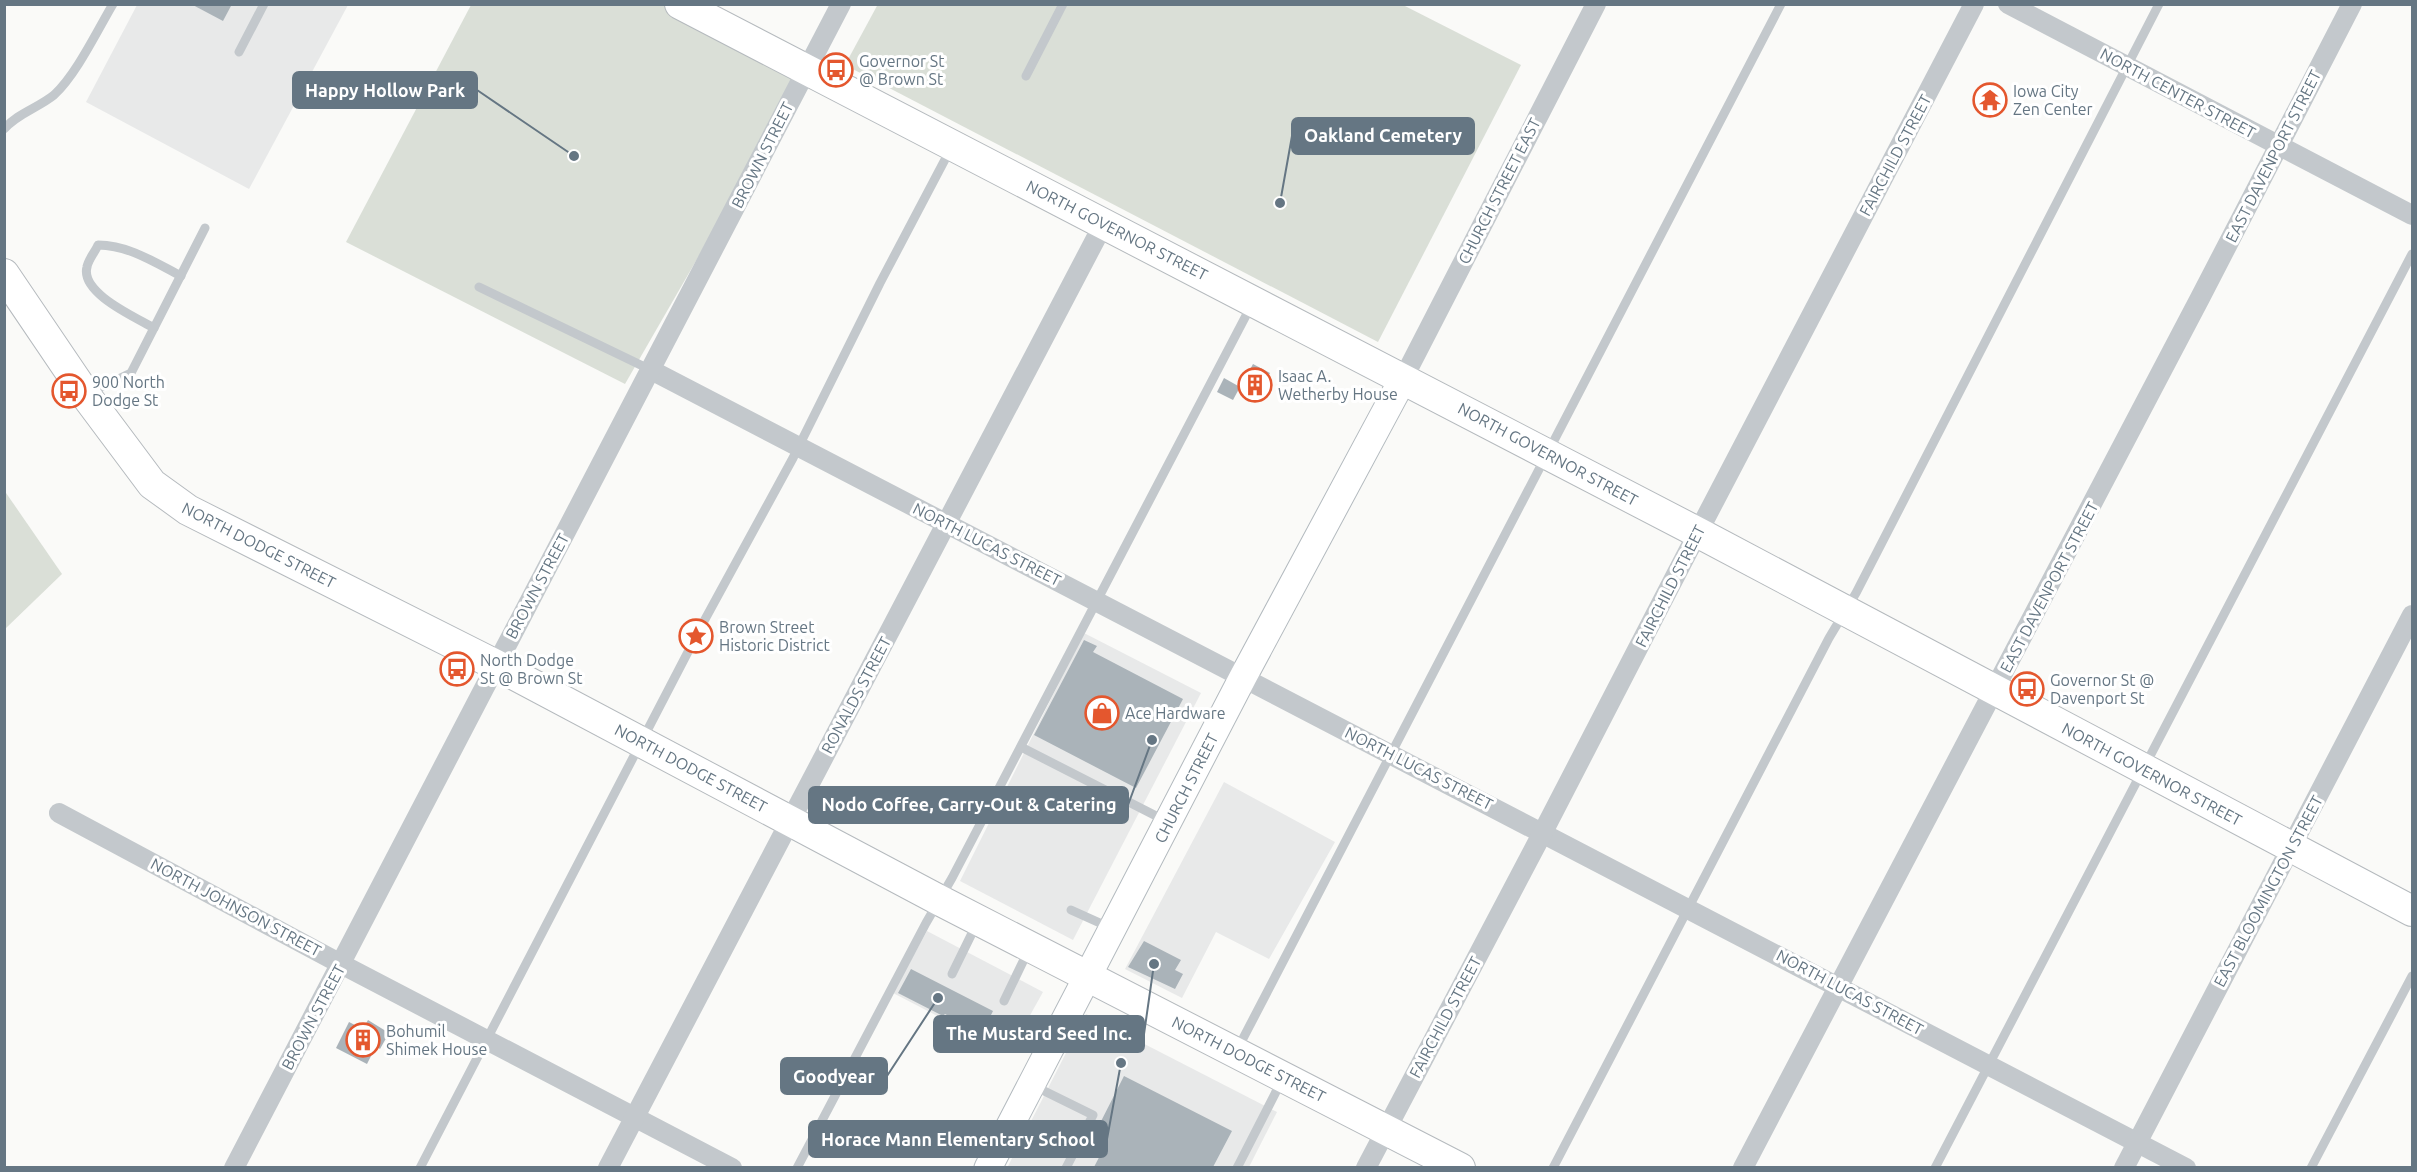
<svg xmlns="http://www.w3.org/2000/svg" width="2417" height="1172" font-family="Ubuntu,sans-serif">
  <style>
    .built { fill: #e8e9e9 }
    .green { fill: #dadfd7 }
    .building { fill: #aab3b9 }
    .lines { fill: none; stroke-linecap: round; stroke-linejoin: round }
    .secondary-casing { stroke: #b3babf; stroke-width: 29 }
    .primary-casing { stroke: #b5babe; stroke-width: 32 }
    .lane { stroke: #c3c8cc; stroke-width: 9 }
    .street { stroke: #c3c8cc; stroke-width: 20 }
    .secondary { stroke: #fff; stroke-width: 27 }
    .primary { stroke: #fff; stroke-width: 30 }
    .labels { text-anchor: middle; stroke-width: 6; stroke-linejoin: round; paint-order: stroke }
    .poi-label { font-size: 16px; fill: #657683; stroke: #fff; text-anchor: start }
    .street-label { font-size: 16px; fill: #657683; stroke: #fff }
    .leader { fill: none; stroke: #657683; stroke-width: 2 }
    .callout-dot { fill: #657683; stroke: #fff; stroke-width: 2 }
    .callout { fill: #657683; stroke: #657683; stroke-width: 2 }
    .callout-label { font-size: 18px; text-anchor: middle; font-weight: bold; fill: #fff }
  </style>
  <rect width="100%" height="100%" fill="#fafaf8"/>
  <g class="built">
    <polygon points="137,5 348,5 249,189 86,102"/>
    <polygon points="1084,633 1201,693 1073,940 960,881"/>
    <polygon points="1224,782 1335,842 1269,959 1216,932 1182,998 1125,969"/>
    <polygon points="927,931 1043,992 1009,1053 893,993"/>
    <polygon points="1086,1014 1277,1112 1249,1167 1007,1168"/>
  </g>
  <g class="green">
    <polygon points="878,4 1403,5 1521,65 1378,342 845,65"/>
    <polygon points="471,5 663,5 806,70 625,384 346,242"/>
    <polygon points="4,490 62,574 5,629 4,629"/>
  </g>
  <g class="building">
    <polygon points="191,4 232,4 223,21"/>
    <polygon points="1253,364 1270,373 1257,399 1239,390"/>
    <polygon points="1224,378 1240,387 1233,400 1217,392"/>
    <polygon points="1084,640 1097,646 1093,652 1183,699 1136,788 1034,735"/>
    <polygon points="1144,941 1181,960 1175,970 1183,974 1175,989 1128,967"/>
    <polygon points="911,969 993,1011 982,1033 945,1014 943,1016 898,993"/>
    <polygon points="368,1020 389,1033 380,1049 376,1046 367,1064 336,1048 349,1022 363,1029"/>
    <polygon points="1124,1076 1232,1131 1213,1167 1094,1167 1105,1146 1092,1139"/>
  </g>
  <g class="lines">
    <defs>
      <polyline id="secondary" points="988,1168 1243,677 1403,379"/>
      <g id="primary">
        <polyline points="680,4 1697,532 2412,911"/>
        <polyline points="4,274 90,401 152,484 188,510 496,665 939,900 1460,1168"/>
      </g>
    </defs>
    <use href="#secondary" class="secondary-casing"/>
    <use href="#primary" class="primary-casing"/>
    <g class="lane">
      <polyline points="239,52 264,4"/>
      <polyline points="1026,76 1063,4"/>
      <path d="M4,129C18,113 38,108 54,95C76,75 97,31 113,4"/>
      <polyline points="479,287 651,370"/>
      <path d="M154,328C135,317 80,293 87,267C88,260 95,252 98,245C128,245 154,262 181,276"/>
      <polyline points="91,392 131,373 205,228"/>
      <polyline points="1021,747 1166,821"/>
      <polyline points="1071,910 1111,928"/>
      <polyline points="952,974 977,923"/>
      <polyline points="1004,1001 1029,949"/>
      <polyline points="1237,1050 1781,4"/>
      <polyline points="1032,1085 1093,1115 1066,1168"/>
      <polyline points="420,1168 703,623 793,458 880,283 950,150"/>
      <polyline points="797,1168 926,923 952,878 1251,306"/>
      <polyline points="1237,1168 1281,1082"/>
      <polyline points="1553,1168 1829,638 1856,593 2159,4"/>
      <polyline points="1935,1168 2412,254"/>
      <polyline points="2311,1168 2412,976"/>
    </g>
    <g class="street">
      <polyline points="2008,4 2412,215"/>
      <polyline points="651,370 2186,1168"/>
      <polyline points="1403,379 1596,4"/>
      <polyline points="59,813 341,964 732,1168"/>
      <polyline points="234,1168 841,4"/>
      <polyline points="608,1168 1104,223"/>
      <polyline points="1366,1168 1543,832 1683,561 1974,4"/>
      <polyline points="1743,1168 2200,298 2352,4"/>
      <polyline points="2124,1168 2412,615"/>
    </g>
    <use href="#secondary" class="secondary"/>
    <use href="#primary" class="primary"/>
  </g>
  <defs>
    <symbol id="bus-ring" viewBox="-11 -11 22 22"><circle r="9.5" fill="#fff" stroke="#e4572e" stroke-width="1.5"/><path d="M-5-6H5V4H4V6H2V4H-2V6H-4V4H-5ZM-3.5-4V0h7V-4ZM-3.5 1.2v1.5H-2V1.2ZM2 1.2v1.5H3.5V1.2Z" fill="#e4572e"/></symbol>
    <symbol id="temple-ring" viewBox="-11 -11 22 22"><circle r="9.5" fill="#fff" stroke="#e4572e" stroke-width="1.5"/><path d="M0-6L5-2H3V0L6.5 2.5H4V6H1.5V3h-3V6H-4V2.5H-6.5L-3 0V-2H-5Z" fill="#e4572e"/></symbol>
    <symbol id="building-ring" viewBox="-11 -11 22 22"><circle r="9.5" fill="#fff" stroke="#e4572e" stroke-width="1.5"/><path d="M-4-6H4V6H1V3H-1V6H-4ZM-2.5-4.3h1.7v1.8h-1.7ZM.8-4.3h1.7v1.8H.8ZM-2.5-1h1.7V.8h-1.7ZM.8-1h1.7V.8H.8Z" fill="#e4572e"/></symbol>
    <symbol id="sight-ring" viewBox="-11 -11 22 22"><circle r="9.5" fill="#fff" stroke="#e4572e" stroke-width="1.5"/><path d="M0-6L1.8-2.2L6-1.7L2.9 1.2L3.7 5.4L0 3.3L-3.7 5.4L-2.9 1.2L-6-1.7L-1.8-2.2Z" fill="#e4572e"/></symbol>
    <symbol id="shop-ring" viewBox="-11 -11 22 22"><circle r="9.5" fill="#fff" stroke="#e4572e" stroke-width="1.5"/><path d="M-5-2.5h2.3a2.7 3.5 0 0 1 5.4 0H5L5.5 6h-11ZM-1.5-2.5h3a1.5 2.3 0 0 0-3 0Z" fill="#e4572e"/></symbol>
  </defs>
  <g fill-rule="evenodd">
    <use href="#bus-ring" x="817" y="51" width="38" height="38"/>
    <use href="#temple-ring" x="1971" y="81" width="38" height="38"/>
    <use href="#building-ring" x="1236" y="366" width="38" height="38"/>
    <use href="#bus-ring" x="50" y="372" width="38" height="38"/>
    <use href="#sight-ring" x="677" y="617" width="38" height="38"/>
    <use href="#bus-ring" x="438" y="650" width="38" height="38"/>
    <use href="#bus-ring" x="2008" y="670" width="38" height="38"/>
    <use href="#shop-ring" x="1083" y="694" width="38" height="38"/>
    <use href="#building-ring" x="344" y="1021" width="38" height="38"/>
  </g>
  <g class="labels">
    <g class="poi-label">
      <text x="859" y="67">Governor St<tspan x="859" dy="18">@ Brown St</tspan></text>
      <text x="2013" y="97">Iowa City<tspan x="2013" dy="18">Zen Center</tspan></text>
      <text x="1278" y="382">Isaac A.<tspan x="1278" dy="18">Wetherby House</tspan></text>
      <text x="92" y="388">900 North<tspan x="92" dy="18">Dodge St</tspan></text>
      <text x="719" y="633">Brown Street<tspan x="719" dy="18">Historic District</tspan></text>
      <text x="480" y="666">North Dodge<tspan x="480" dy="18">St @ Brown St</tspan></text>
      <text x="2050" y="686">Governor St @<tspan x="2050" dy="18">Davenport St</tspan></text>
      <text x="1125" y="719">Ace Hardware</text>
      <text x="386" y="1037">Bohumil<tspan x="386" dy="18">Shimek House</tspan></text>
    </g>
    <g class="street-label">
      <text transform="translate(2178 93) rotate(28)" y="6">NORTH CENTER STREET</text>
      <text transform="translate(762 155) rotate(-63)" y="6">BROWN STREET</text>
      <text transform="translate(1895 155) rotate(-62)" y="6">FAIRCHILD STREET</text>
      <text transform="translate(2273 156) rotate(-63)" y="6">EAST DAVENPORT STREET</text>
      <text transform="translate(1499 191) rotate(-63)" y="6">CHURCH STREET EAST</text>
      <text transform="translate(1117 230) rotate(27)" y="6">NORTH GOVERNOR STREET</text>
      <text transform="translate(1548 454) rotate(28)" y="6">NORTH GOVERNOR STREET</text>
      <text transform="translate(987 544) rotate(27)" y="6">NORTH LUCAS STREET</text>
      <text transform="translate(259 545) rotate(27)" y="6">NORTH DODGE STREET</text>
      <text transform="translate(537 586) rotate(-62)" y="6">BROWN STREET</text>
      <text transform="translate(1670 586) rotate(-63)" y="6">FAIRCHILD STREET</text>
      <text transform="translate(2049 587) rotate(-62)" y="6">EAST DAVENPORT STREET</text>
      <text transform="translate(856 695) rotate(-62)" y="6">RONALDS STREET</text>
      <text transform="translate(691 768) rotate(28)" y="6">NORTH DODGE STREET</text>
      <text transform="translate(1419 768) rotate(27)" y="6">NORTH LUCAS STREET</text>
      <text transform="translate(2152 774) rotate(28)" y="6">NORTH GOVERNOR STREET</text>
      <text transform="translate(1186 788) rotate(-63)" y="6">CHURCH STREET</text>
      <text transform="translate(2268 891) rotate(-62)" y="6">EAST BLOOMINGTON STREET</text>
      <text transform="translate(236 907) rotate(28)" y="6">NORTH JOHNSON STREET</text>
      <text transform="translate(1850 992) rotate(28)" y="6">NORTH LUCAS STREET</text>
      <text transform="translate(313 1017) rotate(-62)" y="6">BROWN STREET</text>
      <text transform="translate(1445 1017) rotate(-62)" y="6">FAIRCHILD STREET</text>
      <text transform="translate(1249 1059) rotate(27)" y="6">NORTH DODGE STREET</text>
    </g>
  </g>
  <path class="leader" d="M574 156L477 90M1280 203L1292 136M1152 740L1128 805M1154 964L1144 1034M938 998L887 1076M1121 1063L1107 1139"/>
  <g class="callout-dot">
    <circle cx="574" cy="156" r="6"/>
    <circle cx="1280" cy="203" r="6"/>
    <circle cx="1152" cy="740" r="6"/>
    <circle cx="1154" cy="964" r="6"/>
    <circle cx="938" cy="998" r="6"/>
    <circle cx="1121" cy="1063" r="6"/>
  </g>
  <g class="callout">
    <rect x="293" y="72" width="184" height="36" rx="6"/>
    <rect x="1292" y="118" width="182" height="36" rx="6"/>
    <rect x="809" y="787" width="319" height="36" rx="6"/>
    <rect x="934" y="1016" width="210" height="36" rx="6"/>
    <rect x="781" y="1058" width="106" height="36" rx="6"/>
    <rect x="809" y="1121" width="298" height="36" rx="6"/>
  </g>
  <g class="callout-label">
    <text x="385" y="97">Happy Hollow Park</text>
    <text x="1383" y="142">Oakland Cemetery</text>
    <text x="969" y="811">Nodo Coffee, Carry-Out &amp; Catering</text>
    <text x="1039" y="1040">The Mustard Seed Inc.</text>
    <text x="834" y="1083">Goodyear</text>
    <text x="958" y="1146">Horace Mann Elementary School</text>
  </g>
  <rect width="2417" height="1172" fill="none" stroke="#657683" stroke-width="12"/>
</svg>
